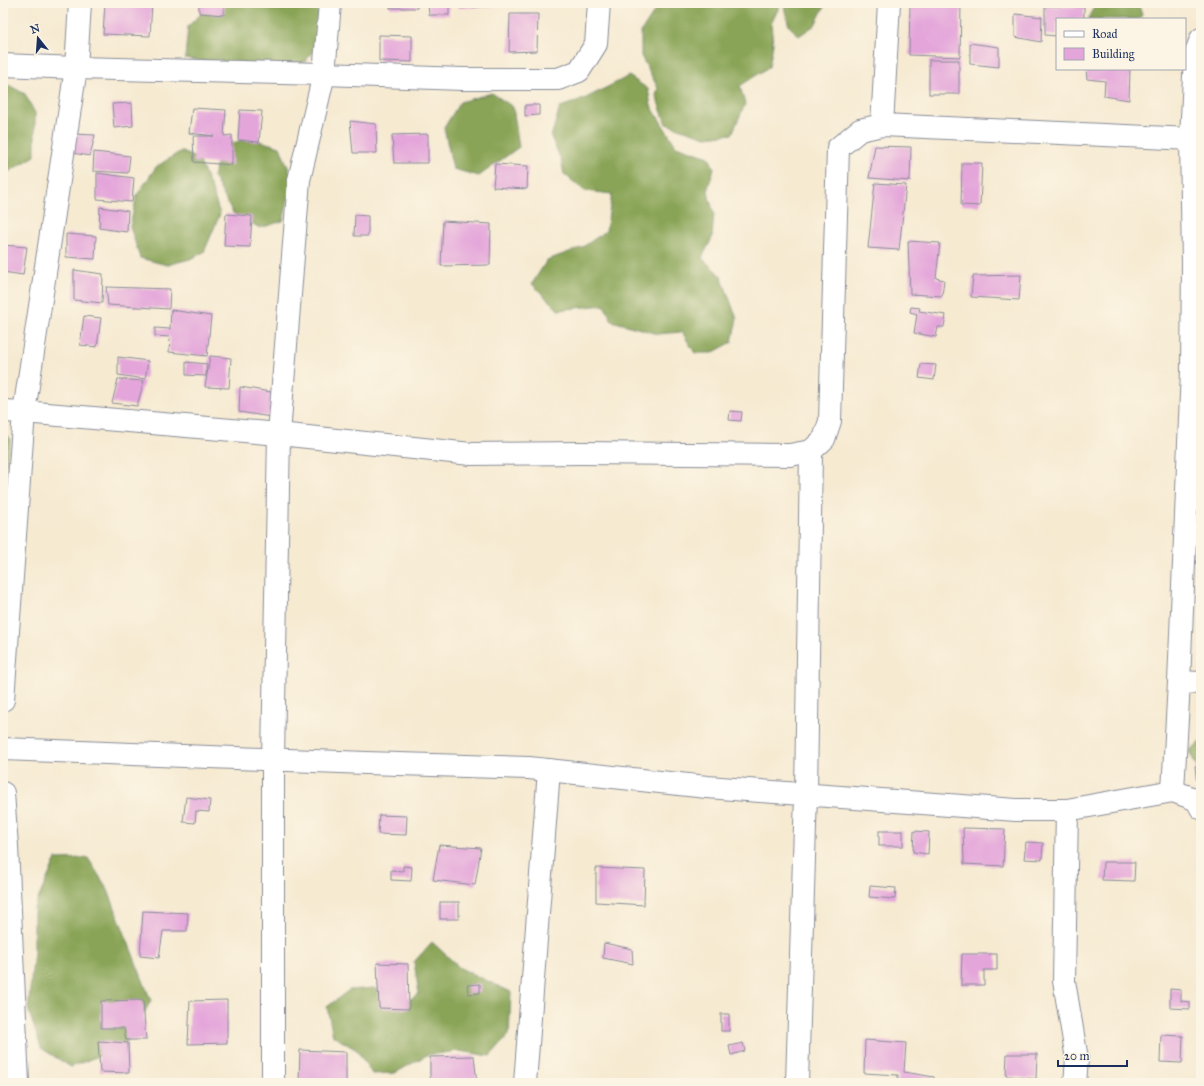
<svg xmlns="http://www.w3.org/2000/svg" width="1204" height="1086" font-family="'IM FELL Great Primer',serif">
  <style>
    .forest { fill: #89a456; stroke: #526a5a }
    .building { fill: #e4a6da }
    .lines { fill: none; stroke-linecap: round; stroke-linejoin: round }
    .street-casing { stroke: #888c98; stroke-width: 24 }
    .street { stroke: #fff; stroke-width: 22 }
  </style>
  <rect width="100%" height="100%" fill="#fcf5e5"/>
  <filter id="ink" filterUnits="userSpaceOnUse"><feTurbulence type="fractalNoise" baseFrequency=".025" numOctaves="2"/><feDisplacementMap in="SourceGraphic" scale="8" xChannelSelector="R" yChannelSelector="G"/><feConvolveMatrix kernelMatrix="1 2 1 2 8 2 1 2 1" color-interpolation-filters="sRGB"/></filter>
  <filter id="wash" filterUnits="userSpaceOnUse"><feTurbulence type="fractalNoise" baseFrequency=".012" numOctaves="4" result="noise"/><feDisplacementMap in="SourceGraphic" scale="16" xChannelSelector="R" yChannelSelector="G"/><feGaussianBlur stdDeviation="0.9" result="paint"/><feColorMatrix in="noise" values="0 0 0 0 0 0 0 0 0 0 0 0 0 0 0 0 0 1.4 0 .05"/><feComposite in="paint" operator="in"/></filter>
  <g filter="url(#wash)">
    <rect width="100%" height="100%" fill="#f6ead1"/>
    <g class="forest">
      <polygon points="213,3 311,3 328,25 313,51 305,62 273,66 230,66 185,58 188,26"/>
      <polygon points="658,3 781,3 771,24 773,44 769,67 740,86 745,104 732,134 706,137 666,124 656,96 658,88 641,56 641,32 656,9"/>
      <polygon points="783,3 826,3 815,25 799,36 789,26"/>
      <polygon points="1096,3 1138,3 1142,15 1139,19 1088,19"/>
      <polygon points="629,76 648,89 651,106 676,146 709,157 714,168 708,188 709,197 714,213 712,238 702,258 721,276 737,319 732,342 712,353 695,353 682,332 658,334 612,321 604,305 558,310 532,284 547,260 583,247 606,231 612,194 585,191 564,174 561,160 551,137 560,107 584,99"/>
      <polygon points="3,82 25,94 35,113 35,156 3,175"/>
      <polygon points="492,93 513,107 519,147 479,176 453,169 444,128 460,102"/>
      <polygon points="250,138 280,147 293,180 283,221 260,228 233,213 213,176 222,146"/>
      <polygon points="181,151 199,160 211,187 220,214 204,252 190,259 167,265 140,258 130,226 137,195 156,167"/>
      <polygon points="3,432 11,439 3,477"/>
      <polygon points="1201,741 1201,775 1189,751"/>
      <polygon points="88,858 108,890 151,1001 125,1045 71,1067 41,1048 28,1009 34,952 34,908 56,859"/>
      <polygon points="432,942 460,968 511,992 509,1035 490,1056 459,1051 427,1055 395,1073 372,1074 357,1050 333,1036 327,1007 349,990 374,988 399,1005 419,994 414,962"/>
    </g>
    <g id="blocks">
      <g class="building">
        <polygon points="105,3 152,3 150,36 103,34"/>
        <polygon points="199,3 224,3 224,15 199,13"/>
        <rect x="390" y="3" width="27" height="5"/>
        <polygon points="428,3 449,3 449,15 429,15"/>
        <polygon points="459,3 499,3 498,6 459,8"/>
        <polygon points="910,3 961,3 960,57 909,55"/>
        <polygon points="1045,6 1084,7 1084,19 1057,19 1057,36 1045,35"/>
        <polygon points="510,14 538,14 537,51 509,52"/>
        <polygon points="1015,14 1042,17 1041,42 1015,37"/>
        <polygon points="379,35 412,36 412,62 379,61"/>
        <polygon points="970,43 999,47 999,67 970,64"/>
        <rect x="929" y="60" width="30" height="34"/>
        <polygon points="1086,69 1130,69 1129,100 1104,96 1105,81 1087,79"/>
        <polygon points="132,103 133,126 114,128 112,104"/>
        <polygon points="525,105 539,105 539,115 525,116"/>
        <polygon points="192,108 226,110 224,136 232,135 232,165 194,162 193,136 214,136 189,133"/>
        <polygon points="240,110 262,111 259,142 238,140"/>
        <polygon points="350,121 376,124 377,153 353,153"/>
        <polygon points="73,134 95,135 90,156 72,153"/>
        <polygon points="428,134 428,163 394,163 392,135"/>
        <polygon points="875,146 911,147 910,181 869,178"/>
        <polygon points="94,152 130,156 128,173 93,171"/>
        <polygon points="962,163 982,163 980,206 961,205"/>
        <polygon points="495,164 528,166 527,189 493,187"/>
        <polygon points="97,173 134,178 132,202 97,199"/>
        <polygon points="875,183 906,185 899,250 868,248"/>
        <polygon points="100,207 128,211 127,232 99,228"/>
        <polygon points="226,214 252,216 250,247 224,246"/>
        <polygon points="355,215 368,216 368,236 354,236"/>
        <polygon points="443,221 491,224 490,265 441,266"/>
        <polygon points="66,234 96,236 95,259 66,257"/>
        <polygon points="908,241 940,243 936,278 944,280 942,296 910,294"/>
        <polygon points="3,245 27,247 23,275 3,272"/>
        <polygon points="74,270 103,274 102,303 74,300"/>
        <polygon points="1021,275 1019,300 971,297 973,276"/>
        <polygon points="106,287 170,289 169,309 108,305"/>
        <polygon points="911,307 920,308 919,311 946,315 944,327 938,327 936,337 914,333 917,314 910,312"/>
        <polygon points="171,310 211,316 207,356 169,352 170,337 155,336 155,328 170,329"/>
        <polygon points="84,316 101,318 97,347 80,345"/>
        <polygon points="210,356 231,358 229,388 205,387"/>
        <polygon points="118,357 148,361 145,379 118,375"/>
        <polygon points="186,362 207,364 206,376 186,375"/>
        <polygon points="921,364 936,365 934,380 919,378"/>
        <polygon points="118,379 144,381 137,406 112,403"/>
        <polygon points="240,387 271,392 271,417 239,412"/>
        <polygon points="730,411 742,412 741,421 729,420"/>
        <polygon points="1195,766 1201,766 1201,786 1197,786"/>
        <polygon points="186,797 210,800 209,812 196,811 195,823 183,822"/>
        <polygon points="379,815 407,816 406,835 378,834"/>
        <polygon points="963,828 1005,829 1003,866 964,864"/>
        <rect x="879" y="831" width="24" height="15"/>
        <polygon points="914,831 929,832 928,854 913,852"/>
        <polygon points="1026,842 1043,843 1042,860 1024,859"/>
        <polygon points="439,845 481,848 475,885 433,880"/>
        <polygon points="1103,862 1135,862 1134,881 1102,880"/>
        <polygon points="403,866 412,867 411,881 391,880 391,870 403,871"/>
        <polygon points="596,868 645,870 644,905 596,902"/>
        <polygon points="870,886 896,888 895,899 869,897"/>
        <rect x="440" y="902" width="19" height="17"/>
        <polygon points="143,911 188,913 187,931 163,931 159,958 140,956"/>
        <polygon points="604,943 632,949 633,964 603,958"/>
        <polygon points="962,954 997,954 997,970 984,970 984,985 961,985"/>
        <polygon points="377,963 408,964 409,1009 379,1008"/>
        <polygon points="480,984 480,993 468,994 467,985"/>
        <polygon points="1170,989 1181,990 1181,1001 1190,1002 1190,1009 1170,1008"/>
        <polygon points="143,1000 146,1040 126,1040 124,1028 101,1028 101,1001"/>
        <polygon points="227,1000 227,1043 188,1044 190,1001"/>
        <rect x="721" y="1014" width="8" height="17"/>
        <polygon points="1161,1035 1183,1036 1182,1063 1160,1062"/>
        <polygon points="865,1040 906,1043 904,1072 934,1077 934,1083 898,1083 898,1075 864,1073"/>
        <polygon points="98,1041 128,1043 129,1073 100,1072"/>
        <polygon points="743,1043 745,1051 731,1055 729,1046"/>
        <polygon points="300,1050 346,1052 346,1083 299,1083"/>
        <polygon points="1007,1054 1037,1054 1036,1079 1006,1076"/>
        <polygon points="474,1056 477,1083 430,1083 430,1057"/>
      </g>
    </g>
  </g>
  <g filter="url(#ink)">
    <use href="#blocks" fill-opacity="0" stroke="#888c98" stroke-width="1"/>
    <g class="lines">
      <defs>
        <g id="street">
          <polyline points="3,65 76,68 324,74 462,79 558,79 579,71 596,44 599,3"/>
          <polyline points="882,125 889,3"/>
          <polyline points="3,411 24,412 279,434 471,454 581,453 790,455 811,451 824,439 830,421 838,148 860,130 882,125 1191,139"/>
          <polyline points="1179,682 1201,683"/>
          <polyline points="3,700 24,412 76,68 80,3"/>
          <polyline points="3,749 366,763 529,768 707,787 1016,810 1067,810 1173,791 1197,800 1201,808"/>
          <polyline points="1173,791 1179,682 1192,371 1193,264 1191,139 1195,55 1201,39"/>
          <polyline points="3,793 7,846 18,1083"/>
          <polyline points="1067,810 1064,981 1077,1059 1075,1083"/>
          <polyline points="273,1083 273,759 279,434 299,180 324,74 330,3"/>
          <polyline points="525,1083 549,770"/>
          <polyline points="797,1083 806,794 811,451"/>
        </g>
      </defs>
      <use href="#street" class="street-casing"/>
      <use href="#street" class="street"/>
    </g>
  </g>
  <rect width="1204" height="1086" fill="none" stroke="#fcf5e5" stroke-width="16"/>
  <rect x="1056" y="18" width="130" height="52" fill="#fcf5e5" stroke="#a2a6af"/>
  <rect x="1064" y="31" width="20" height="6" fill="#ffffff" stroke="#a2a6af"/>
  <text x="1092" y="38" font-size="12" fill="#1b2f5e">Road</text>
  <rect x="1064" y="48" width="20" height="12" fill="#e4a6da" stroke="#a2a6af"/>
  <text x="1092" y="58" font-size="12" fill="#1b2f5e">Building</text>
  <g transform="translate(38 38) rotate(343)" stroke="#fcf5e5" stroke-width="3" paint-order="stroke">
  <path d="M0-3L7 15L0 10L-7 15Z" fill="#1b2f5e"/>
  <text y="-6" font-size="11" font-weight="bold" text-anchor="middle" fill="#1b2f5e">N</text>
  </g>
  <path d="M1058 1060v6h69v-6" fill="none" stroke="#1b2f5e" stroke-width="2"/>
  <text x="1064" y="1060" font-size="12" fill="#1b2f5e" stroke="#fcf5e5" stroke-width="3" paint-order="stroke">20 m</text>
</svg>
